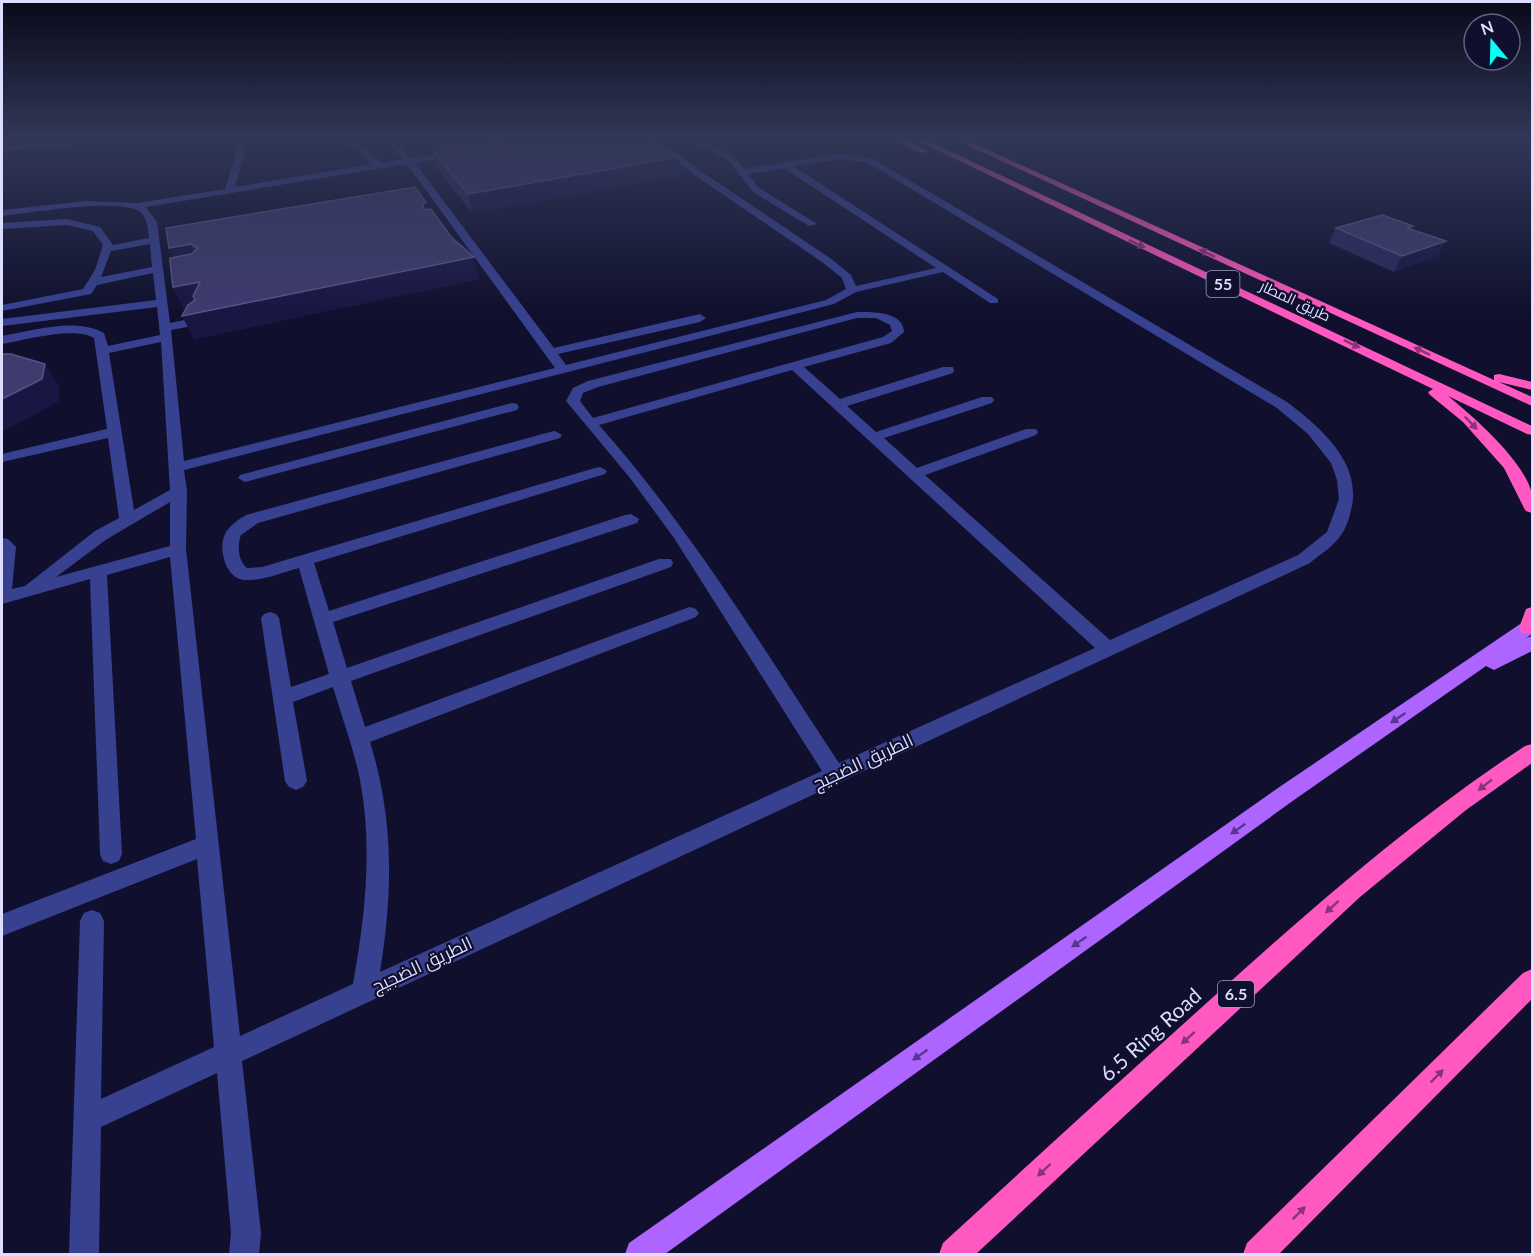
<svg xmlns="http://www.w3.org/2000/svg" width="1534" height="1256" font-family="Lato,Cairo,sans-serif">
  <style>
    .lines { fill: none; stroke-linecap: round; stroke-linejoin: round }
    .minor { fill: #374190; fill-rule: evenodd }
    .major { fill: #ae64ff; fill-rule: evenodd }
    .highway { fill: #ff58c0; fill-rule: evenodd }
    .wall { fill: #2a285d }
    .shaded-wall { fill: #181643 }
    .building { fill: #3e3b6f; stroke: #575585; stroke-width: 1.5 }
    .oneway { fill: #883477 }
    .oneway2 { fill: #57368c }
    .labels { text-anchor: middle; stroke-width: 4.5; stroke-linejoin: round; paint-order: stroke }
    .far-street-label { font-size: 15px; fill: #dddeff; stroke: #10102e }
    .shield { fill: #10102e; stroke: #a0a0c0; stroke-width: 1.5 }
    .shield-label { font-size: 16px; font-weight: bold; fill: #dddeff }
    .street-label { font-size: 18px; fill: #dddeff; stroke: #10102e }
    .near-street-label { font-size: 21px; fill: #dddeff; stroke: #10102e }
  </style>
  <rect width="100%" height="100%" fill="#10102e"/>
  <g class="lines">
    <g class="minor">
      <polygon points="112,137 143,137 139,139 2,151 2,147"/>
      <path d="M241,137H249L235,187L372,164L354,147L325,137C352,137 362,145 381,163L403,159L384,137H392L411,158L460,151V155L415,163L554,348L700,314L706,318L700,322L558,354L566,365L826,300L846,289L842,278L822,262L696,176L646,137H655L702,172L830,258L851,275L856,286L936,268L784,168L748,174L759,188L817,224L809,226L753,192L730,162L705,147L679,137C704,137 729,150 745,169L841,153L873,159L1287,402C1320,427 1363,463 1351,510C1349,520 1345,531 1338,539C1330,549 1319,555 1310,563L242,1061L261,1233L259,1254H229L231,1233L217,1073L101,1127L99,1254H69L80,921L84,913L92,910L100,913L104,921L101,1099L214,1047L197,859L2,936V914L196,839L170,557L107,575L122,854L119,861L111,864L103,861L100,854L90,579L2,604V538L8,539L16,547L12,589L25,586L95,531L119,518L108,438L2,462V454L107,429L94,338C74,326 25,340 2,344V336C32,331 75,317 104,333L108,346L160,335L157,307L2,326V319L156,300L153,273L97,285L91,294L2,311V305L83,289L95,270L103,245L93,231L67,225L2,229V223L67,219L100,227L113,245L149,238C148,229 148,219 140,212C123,197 27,213 2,216V210L86,201L137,203L225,189ZM841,159L868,163L1277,408L1308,434L1331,463L1337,480L1339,499L1327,532L1298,555L1110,640L925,475L1036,435L1038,432L1036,429H1026L917,468L884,438L992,403L994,400L992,397H982L876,432L847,406L953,373L954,370L953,367H943L840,399L804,367L891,343L904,332C903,311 872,312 857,312L588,381L573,388L566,401L630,478L674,538L822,771L380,972C393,892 394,820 370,742L696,617L699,613L696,609L690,607L684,609L365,727L351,681L671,567L673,563L671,559H659L347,668L333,622L637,523L639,519L631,514L625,515L329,611L314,563L605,474L607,471L600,467L595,468L262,567L247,568C238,561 237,545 241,535L258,523L560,438L562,435L555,431L550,432L246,515C238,520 230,525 225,534C218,548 225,578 244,580C262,581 281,573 299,568L329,674L291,687L279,618L276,614L270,612L264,614L261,618L285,781L289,787L296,790L303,787L307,781L293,702L333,687C342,718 354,749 360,780C373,848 365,917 353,984L240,1036L186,549L187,491L184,470L834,304L856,292L943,272L990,303H998V299L793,166ZM407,164L555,368L184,461L171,330L202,324L204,321L198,317L170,323L157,222L146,207ZM150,244L152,267L101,277L111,251ZM857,318H876L890,325L892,331L883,337L593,418L580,401L583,393L598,387ZM161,342L170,490L134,510L109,353ZM792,370L1095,648L839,763C763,648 691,529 599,425ZM170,502V546L56,577L107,539Z"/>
      <polygon points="512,403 517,404 519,407 517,410 245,482 238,478 240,475"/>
    </g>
    <polygon class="major" points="1532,619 1532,634 1526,638 1532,636 1532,651 1494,670 1486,666 1294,800 665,1254 625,1254 629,1243 1278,788 1526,620"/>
    <g class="highway">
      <polygon points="889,137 899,137 928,151 921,153"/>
      <path d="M910,137H920L1532,426V435L1527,434L1448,396C1474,417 1525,462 1532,494C1534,500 1532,507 1532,513L1526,511L1524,508L1504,468L1463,422L1430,395L1428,392L1433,389Z"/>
      <polygon points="950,137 960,137 1494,380 1494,375 1499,374 1532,382 1532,390 1499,382 1532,397 1532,406"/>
      <polygon points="1532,607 1532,633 1522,633 1519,628 1526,609"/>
      <path d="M1532,744V763L1466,810L1360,897L976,1254H939L943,1243C1032,1161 1121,1080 1211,999C1311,909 1412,820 1525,746Z"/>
      <polygon points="1532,969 1532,999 1279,1254 1243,1254 1247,1243 1523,973"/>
    </g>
  </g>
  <g class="wall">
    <polygon points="431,148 679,157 680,176 472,213 436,167"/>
    <polygon points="428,209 479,279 194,339 186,309 184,309 173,287 174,257 169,248"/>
    <polygon points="1336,228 1411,229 1446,241 1437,256 1394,272 1329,243"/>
  </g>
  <g class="shaded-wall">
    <polygon points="679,157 680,176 472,213 468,194"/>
    <polygon points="426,202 431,222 424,210 423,204"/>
    <polygon points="1446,241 1437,256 1394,272 1402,256"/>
    <polygon points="191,244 201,265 179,269 169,248"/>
    <polygon points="474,257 479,279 194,339 182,316"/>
    <polygon points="200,282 211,304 184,309 173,287"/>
    <polygon points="45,364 60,387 58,402 2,432 2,399"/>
  </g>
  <g class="building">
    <polygon points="505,137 651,137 679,157 468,194 431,148"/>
    <polygon points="415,187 426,202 423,204 424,210 431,209 451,237 474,257 182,316 188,305 195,300 193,296 200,282 173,287 170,262 170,258 191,254 198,248 191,244 169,248 166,228"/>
    <polygon points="1382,215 1413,226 1407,228 1446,241 1402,256 1336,228"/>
    <polygon points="2,354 11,354 45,364 42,379 2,399"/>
  </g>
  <defs><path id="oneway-solid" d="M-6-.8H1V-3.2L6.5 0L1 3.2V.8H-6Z" transform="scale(1.5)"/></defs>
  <g class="oneway">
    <use href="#oneway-solid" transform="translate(1137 244) rotate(25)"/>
    <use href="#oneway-solid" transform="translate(1207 253) rotate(-155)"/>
    <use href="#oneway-solid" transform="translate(1352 344) rotate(25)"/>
    <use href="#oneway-solid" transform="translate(1422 351) rotate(-155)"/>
    <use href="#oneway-solid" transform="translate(1471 423) rotate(46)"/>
    <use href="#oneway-solid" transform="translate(1485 785) rotate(142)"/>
    <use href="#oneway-solid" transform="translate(1332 907) rotate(138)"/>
    <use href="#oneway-solid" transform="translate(1188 1038) rotate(138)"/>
    <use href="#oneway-solid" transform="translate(1437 1076) rotate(-45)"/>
    <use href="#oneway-solid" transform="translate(1044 1170) rotate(137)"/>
    <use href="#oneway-solid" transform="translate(1299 1213) rotate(-45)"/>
  </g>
  <g class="oneway2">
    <use href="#oneway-solid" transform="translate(1398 718) rotate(146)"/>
    <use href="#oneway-solid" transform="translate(1238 829) rotate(145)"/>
    <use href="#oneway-solid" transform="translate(1079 942) rotate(145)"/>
    <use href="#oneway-solid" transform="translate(920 1055) rotate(145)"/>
  </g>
  <linearGradient id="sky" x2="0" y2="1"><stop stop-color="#090919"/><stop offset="0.44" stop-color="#313757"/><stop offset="1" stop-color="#313757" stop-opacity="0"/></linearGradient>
  <rect width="1534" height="313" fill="url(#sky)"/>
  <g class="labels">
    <g class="far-street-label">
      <text transform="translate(1295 301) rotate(25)" y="5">طريق المطار</text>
    </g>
    <g class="shield">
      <rect x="1206.5" y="271" width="33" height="26" rx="4.5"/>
      <rect x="1218" y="981" width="36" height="26" rx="4.5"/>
    </g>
    <g class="shield-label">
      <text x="1223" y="290">55</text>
      <text x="1236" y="1000">6.5</text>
    </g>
    <g class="street-label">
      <text transform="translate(863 762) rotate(-25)" y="6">الطريق الضجيج</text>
      <text transform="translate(422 965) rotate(-25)" y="6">الطريق الضجيج</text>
    </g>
    <g class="near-street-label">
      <text transform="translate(1151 1035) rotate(-42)" y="7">6.5 Ring Road</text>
    </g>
  </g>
  <rect width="1534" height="1256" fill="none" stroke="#dddeff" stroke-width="6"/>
  <g transform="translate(1492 42) rotate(341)"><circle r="28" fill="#10102e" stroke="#626282" stroke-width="1.5"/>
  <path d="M0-4.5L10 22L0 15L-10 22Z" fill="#09fff4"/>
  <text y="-9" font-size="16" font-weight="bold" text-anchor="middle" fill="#dddeff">N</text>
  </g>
</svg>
